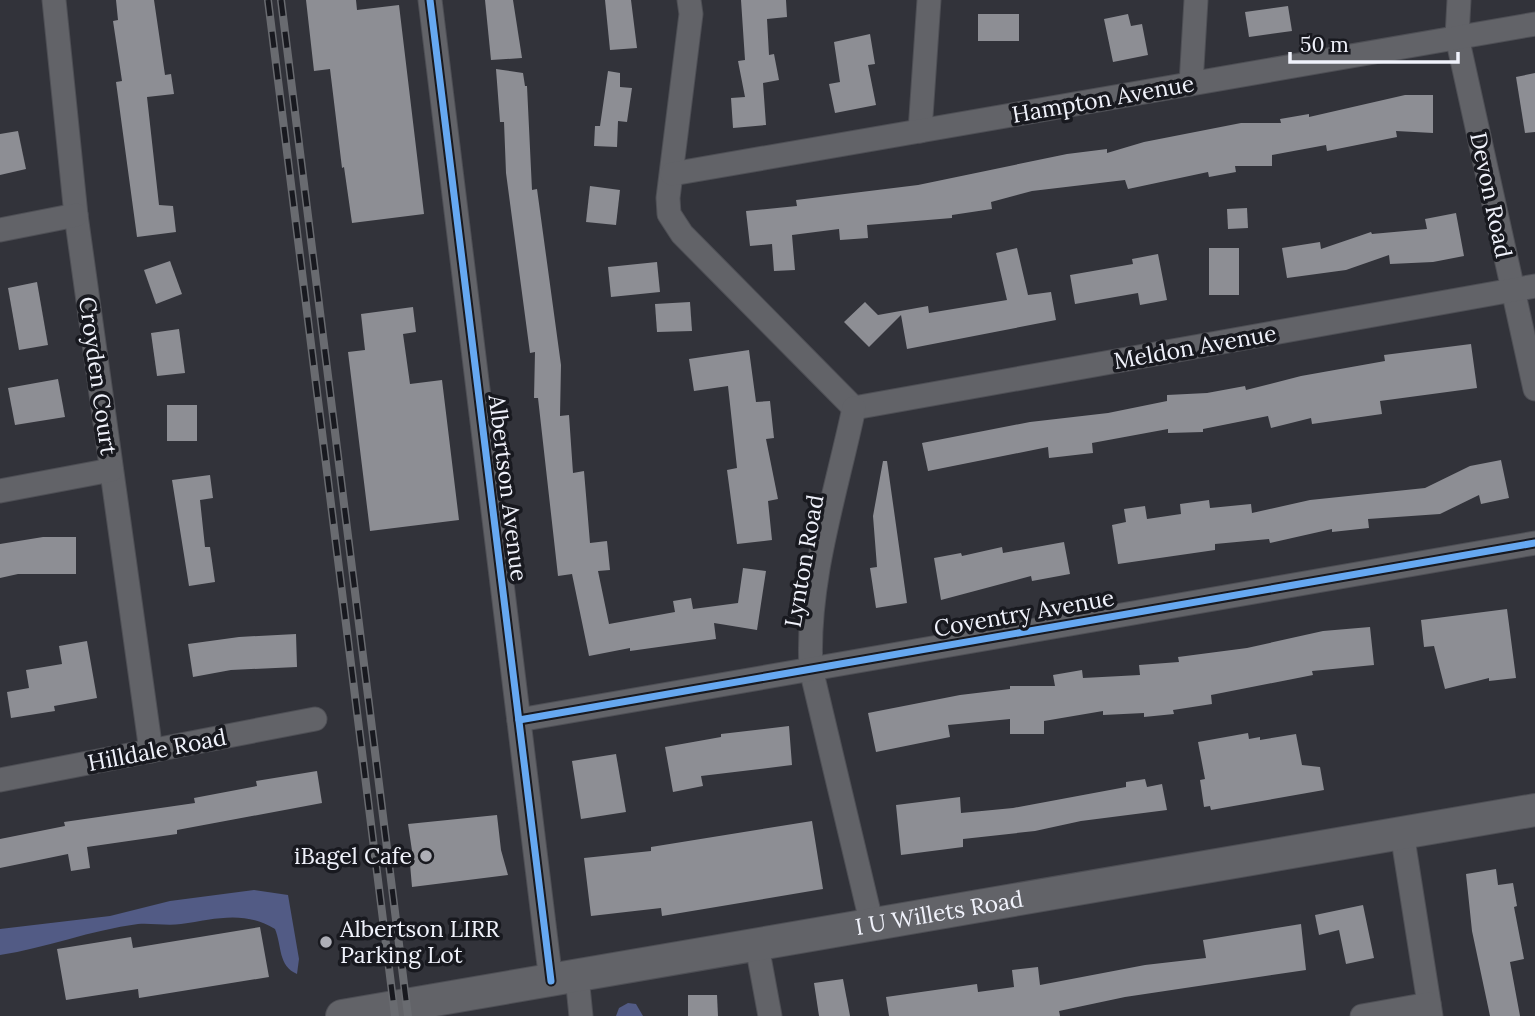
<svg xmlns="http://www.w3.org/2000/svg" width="1535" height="1016" font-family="Lora,serif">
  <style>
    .forest { fill: #525b85 }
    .building { fill: #8d8e94 }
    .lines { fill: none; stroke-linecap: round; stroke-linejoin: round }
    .minor-casing { stroke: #4e4f55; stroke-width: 25 }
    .secondary-casing { stroke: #4e4f55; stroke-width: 34 }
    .minor { stroke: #626368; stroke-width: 23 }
    .secondary { stroke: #626368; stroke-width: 32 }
    .rail-casing { stroke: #696b70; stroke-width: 8 }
    .rail { stroke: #18191f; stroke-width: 5; stroke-dasharray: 16; stroke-linecap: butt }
    .cycleway-casing { stroke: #18191f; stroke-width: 11 }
    .cycleway { stroke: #66a8f1; stroke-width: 7 }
    .poi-dot { fill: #aeafb7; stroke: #18191f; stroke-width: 2.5 }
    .labels { text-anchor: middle; stroke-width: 7; stroke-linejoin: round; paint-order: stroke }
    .street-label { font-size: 23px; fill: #f0f2fb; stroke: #18191f }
    .poi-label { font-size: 23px; fill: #f0f2fb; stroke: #18191f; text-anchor: end }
  </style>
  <rect width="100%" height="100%" fill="#32333a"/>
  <g class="forest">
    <path d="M254,890L288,895L299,959L297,974C278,966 282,946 275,929C243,910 216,919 181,924C167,926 152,923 138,924C91,930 46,948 0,955V929L110,916L170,901Z"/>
    <polygon points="628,1003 636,1004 643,1016 616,1016 619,1008"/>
  </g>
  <g class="building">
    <polygon points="116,0 154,0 165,75 171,74 174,94 147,97 159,205 173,206 176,232 137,237 116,82 122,81 113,21 118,20"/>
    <polygon points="306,0 356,0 357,10 399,5 424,214 352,223 344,167 342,168 330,69 314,71"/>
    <polygon points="485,0 513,0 522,58 491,60"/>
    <polygon points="605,0 631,0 637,48 610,50"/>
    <polygon points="741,0 786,0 787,17 767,19 769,55 774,54 779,80 763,83 766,125 733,128 731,98 745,97 738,61 745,60"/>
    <polygon points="1288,6 1292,31 1249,37 1245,12"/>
    <rect x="978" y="14" width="41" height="27"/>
    <polygon points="1128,14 1131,26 1142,24 1148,55 1113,62 1104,19"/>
    <polygon points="870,34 875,64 868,65 876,105 835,113 829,84 840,82 834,42"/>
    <polygon points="496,69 523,73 525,86 527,86 532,190 537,189 561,365 560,416 569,415 573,473 584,471 590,543 607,541 610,570 598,571 609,624 675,612 673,601 691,598 693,609 738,603 743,568 766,571 757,630 714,623 716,639 630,651 630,648 589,656 572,574 558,576 538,398 534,398 535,352 530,353 506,173 504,122 500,122"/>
    <polygon points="608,71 620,73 620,87 632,88 627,122 618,121 617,147 594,146 595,126 600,126"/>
    <polygon points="1535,73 1535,132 1525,133 1516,77"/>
    <polygon points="1405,95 1433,95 1433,133 1396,131 1397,137 1327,151 1326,145 1272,155 1272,166 1235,166 1236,172 1209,177 1208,172 1128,189 1125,180 1032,191 991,202 992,209 952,215 952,218 867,225 868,238 840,240 839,229 792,235 795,270 774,271 772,244 750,246 746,211 797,206 796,200 918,185 1067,154 1107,149 1107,153 1144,142 1241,123 1281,123 1280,119 1309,114 1309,117"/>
    <polygon points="18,131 26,169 0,175 0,134"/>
    <polygon points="590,186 620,190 616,225 586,222"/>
    <polygon points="1247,208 1248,228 1228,229 1227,209"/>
    <polygon points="1456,213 1464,256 1433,262 1390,264 1389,255 1346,270 1287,278 1282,248 1320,242 1321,249 1371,232 1372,234 1427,229 1425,219"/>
    <polygon points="1017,248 1028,295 1051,292 1056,320 907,349 901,315 869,347 844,322 865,302 878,315 928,306 929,313 1007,300 996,253"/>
    <rect x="1209" y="248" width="30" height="47"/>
    <polygon points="1158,254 1167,300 1140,305 1138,293 1075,304 1070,275 1133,264 1132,259"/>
    <polygon points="170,261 182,294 156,304 144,270"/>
    <polygon points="657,262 660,292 611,297 608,267"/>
    <polygon points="37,282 48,345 19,350 8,288"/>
    <polygon points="690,302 692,331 657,332 655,304"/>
    <polygon points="413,307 416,332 403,334 410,384 442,380 459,520 370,531 348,352 365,350 361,314"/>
    <polygon points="179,329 185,373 157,376 151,333"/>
    <polygon points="1471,344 1477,388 1380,401 1382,414 1312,424 1311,418 1271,428 1268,416 1203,429 1203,432 1168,433 1168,429 1092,443 1093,453 1049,458 1048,447 928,471 922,443 1030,422 1108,413 1167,401 1167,395 1207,393 1245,386 1246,390 1301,376 1385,361 1384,355"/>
    <polygon points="749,350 756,402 770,401 774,438 766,439 778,499 768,501 772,540 737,544 727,470 737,468 728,386 694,391 689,359"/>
    <polygon points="58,379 65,417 15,425 8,388"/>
    <rect x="167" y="405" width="30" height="36"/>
    <polygon points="1501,460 1509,498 1481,504 1479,495 1440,514 1368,519 1369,528 1332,532 1332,529 1270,543 1269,539 1215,544 1215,550 1118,564 1112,525 1126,522 1124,509 1145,506 1147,519 1181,514 1180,504 1209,500 1210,508 1251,504 1252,513 1310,500 1425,488 1470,466"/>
    <polygon points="883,461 887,461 907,603 876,608 870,568 877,567 873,516"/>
    <polygon points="210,475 213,498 200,500 205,547 210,547 215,582 189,586 172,480"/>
    <polygon points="43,537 76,537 76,574 18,574 0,578 0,544"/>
    <polygon points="1064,542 1070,574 1032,581 1031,576 941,600 934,558 961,553 962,556 1002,547 1003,553"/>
    <polygon points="1507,609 1516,678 1489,681 1489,678 1445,689 1434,646 1424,647 1421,620"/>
    <polygon points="1370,627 1374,665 1312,671 1313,675 1211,695 1212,704 1173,710 1174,714 1144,717 1144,713 1103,715 1103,711 1044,721 1044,734 1010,734 1010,719 948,725 950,737 876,752 868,713 960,695 1010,689 1010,686 1055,686 1053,675 1082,670 1083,678 1140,675 1139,665 1179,662 1178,657 1247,648 1323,631"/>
    <polygon points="296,634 297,667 231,670 193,677 188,644 239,637"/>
    <polygon points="87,641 97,698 54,706 55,711 11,718 7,692 29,688 26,670 62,664 59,646"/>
    <polygon points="789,726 792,765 701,776 703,786 673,792 665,747 721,737 721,734"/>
    <polygon points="1248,733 1249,739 1260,737 1260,740 1296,734 1302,765 1320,767 1324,790 1211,810 1210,806 1204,807 1200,780 1205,779 1198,742"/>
    <polygon points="616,754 626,812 581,819 572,761"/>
    <polygon points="317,771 322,803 177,830 177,834 87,847 90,868 71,871 68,854 0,868 0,839 65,826 64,822 195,803 194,798 257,786 256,781"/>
    <polygon points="1145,779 1147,787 1162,784 1167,810 1081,821 1035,831 963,839 963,847 901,855 896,805 960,797 961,813 1013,808 1126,787 1126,782"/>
    <polygon points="497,815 501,850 508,875 412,887 410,864 414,864 408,824"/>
    <polygon points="812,821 823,889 662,916 661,908 591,916 584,858 651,851 651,847"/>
    <polygon points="1496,869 1498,885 1513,883 1517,906 1514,907 1524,959 1510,962 1520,1016 1490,1016 1472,931 1466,874"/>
    <polygon points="1363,905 1374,958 1346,964 1339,930 1319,935 1315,915"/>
    <polygon points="1301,924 1306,970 1125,997 1059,1011 1060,1016 889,1016 886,997 977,984 978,992 1014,987 1012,970 1038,967 1040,985 1145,965 1206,958 1203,940"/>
    <polygon points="260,927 269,977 139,998 138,989 66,1000 57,949 131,937 133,948"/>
    <polygon points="843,979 850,1016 819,1016 814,983"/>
    <polygon points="688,995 717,995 718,1016 688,1016"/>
  </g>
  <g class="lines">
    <defs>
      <g id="minor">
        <polyline points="54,0 76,215 151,751"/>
        <polyline points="430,0 551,981"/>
        <polyline points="689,0 691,14 668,198 669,214 682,234 854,408"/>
        <polyline points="1459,0 1457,37 1535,389"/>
        <polyline points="1191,84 1196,0"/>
        <polyline points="920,131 929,0"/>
        <polyline points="672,174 1535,24"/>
        <polyline points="0,230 76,215"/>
        <polyline points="854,408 1535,286"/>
        <path d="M854,408C836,493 806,582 811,669L872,925"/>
        <polyline points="0,491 111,470"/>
        <polyline points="519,720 1535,543"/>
        <polyline points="0,780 315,719"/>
        <polyline points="1402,833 1431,1016"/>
        <polyline points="757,946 770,1016"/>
        <polyline points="577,977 581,1016"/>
        <polyline points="1362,1016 1429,1004"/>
      </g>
      <g id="secondary">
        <path id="s1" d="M342,1016L1535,810"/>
      </g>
    </defs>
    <use href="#minor" class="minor-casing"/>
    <use href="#secondary" class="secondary-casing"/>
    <use href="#minor" class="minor"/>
    <use href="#secondary" class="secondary"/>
    <defs>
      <g id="rail">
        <polyline points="268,0 395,1016"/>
        <polyline points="281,0 408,1016"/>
      </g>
    </defs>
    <use href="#rail" class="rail-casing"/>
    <use href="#rail" class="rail"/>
    <defs>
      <g id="cycleway">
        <polyline points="430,0 551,981"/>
        <polyline points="519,720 1535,543"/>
      </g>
    </defs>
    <use href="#cycleway" class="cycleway-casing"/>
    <use href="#cycleway" class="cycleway"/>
  </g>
  <g class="poi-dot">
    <circle cx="426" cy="856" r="7"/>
    <circle cx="326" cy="942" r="7"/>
  </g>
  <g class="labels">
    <g class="street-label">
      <text transform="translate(1103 99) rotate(-10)" y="8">Hampton Avenue</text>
      <text transform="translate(1491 195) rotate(78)" y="8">Devon Road</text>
      <text transform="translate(1195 347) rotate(-10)" y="8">Meldon Avenue</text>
      <text transform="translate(98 376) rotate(82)" y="8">Croyden Court</text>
      <text transform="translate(508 488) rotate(83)" y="8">Albertson Avenue</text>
      <text transform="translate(804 561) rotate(-80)" y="8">Lynton Road</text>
      <text transform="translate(1024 613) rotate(-10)" y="8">Coventry Avenue</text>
      <text transform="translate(157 750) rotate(-11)" y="8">Hilldale Road</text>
      <text dy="8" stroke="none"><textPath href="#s1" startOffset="606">I U Willets Road</textPath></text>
    </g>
    <g class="poi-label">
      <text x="412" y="864">iBagel Cafe</text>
      <text x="340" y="937" text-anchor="start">Albertson LIRR<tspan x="340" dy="26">Parking Lot</tspan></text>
    </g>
  </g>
  <path d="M1290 52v10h168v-10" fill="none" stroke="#f0f2fb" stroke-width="3.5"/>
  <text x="1300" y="52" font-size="21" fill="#f0f2fb" stroke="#18191f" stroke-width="5" paint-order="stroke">50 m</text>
</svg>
